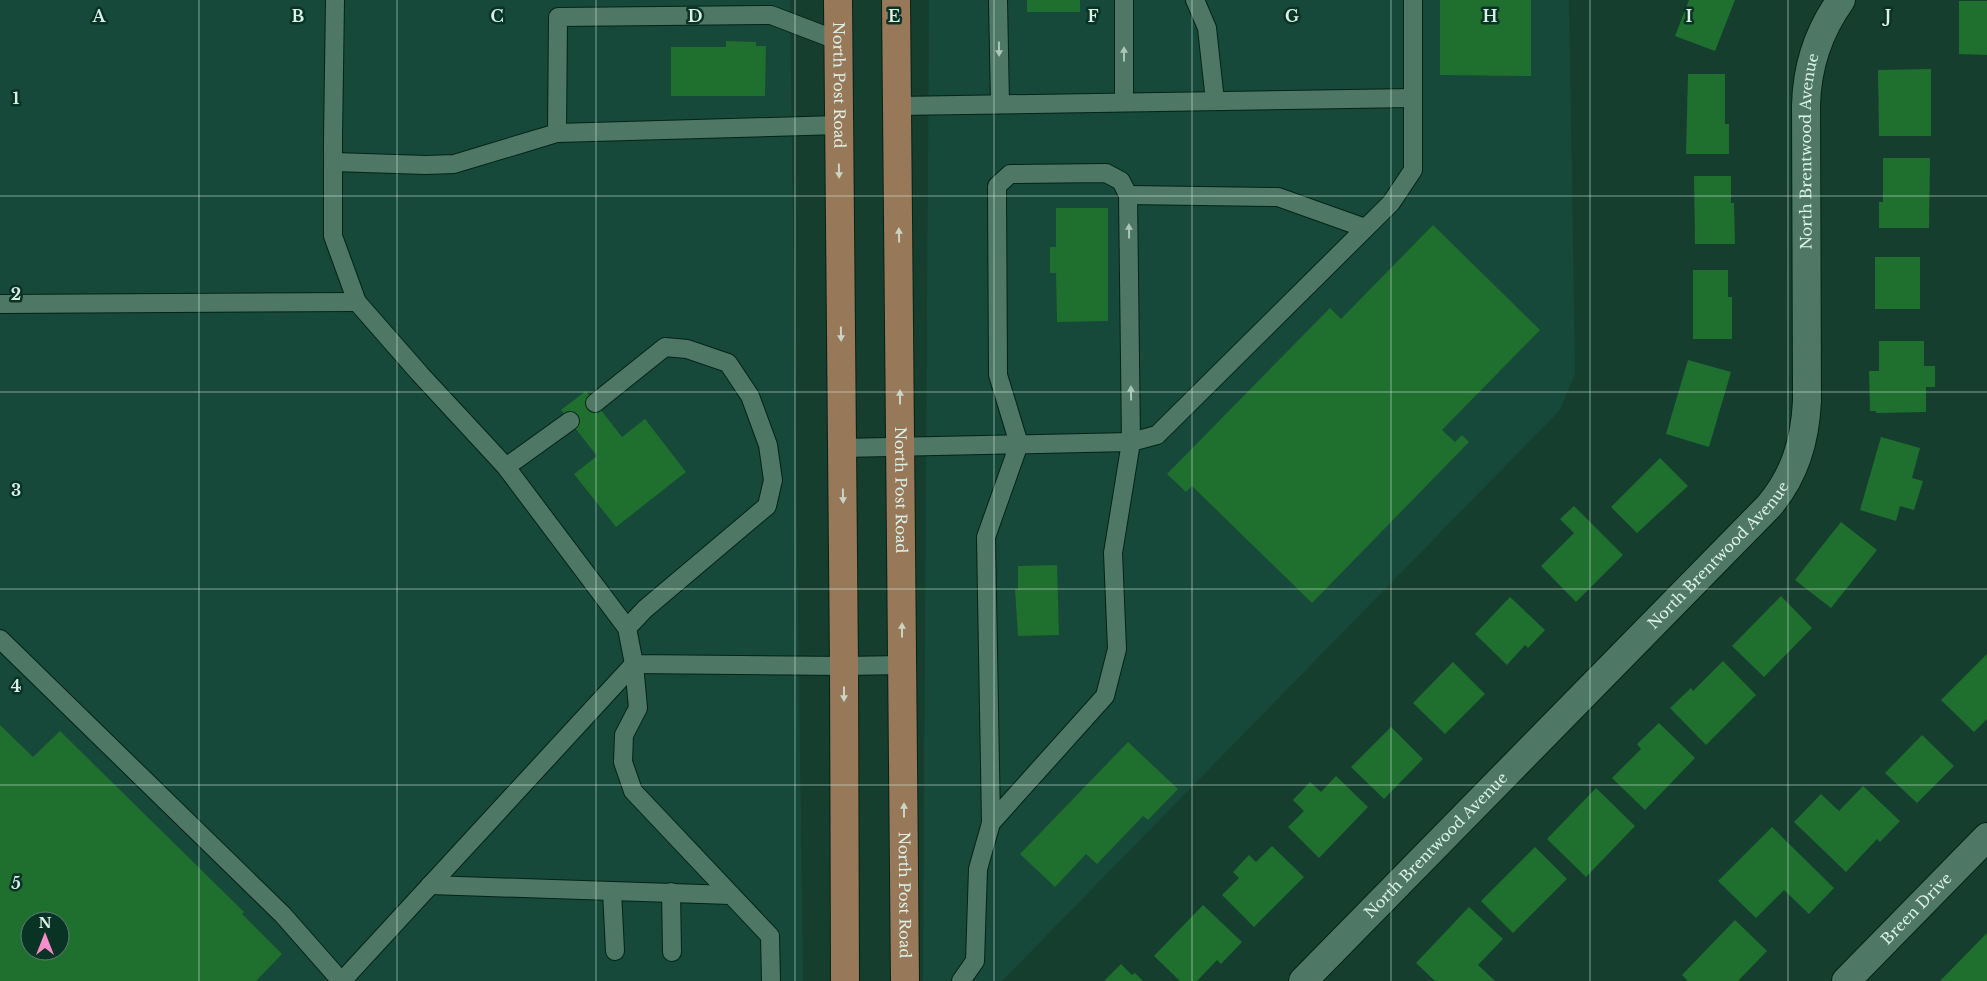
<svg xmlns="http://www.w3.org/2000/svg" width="1987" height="981" font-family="'Libre Baskerville',serif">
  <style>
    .built { fill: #164939; fill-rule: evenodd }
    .building { fill: #1f6f2e; fill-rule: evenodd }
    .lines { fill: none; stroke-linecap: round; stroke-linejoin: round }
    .lane-casing { stroke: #042318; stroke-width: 20 }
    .street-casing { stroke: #042318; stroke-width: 30 }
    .primary-casing { stroke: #042318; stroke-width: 30 }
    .lane { stroke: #4e7766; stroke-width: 18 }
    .street { stroke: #4e7766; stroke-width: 28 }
    .primary { stroke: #977859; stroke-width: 28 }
    .oneway { fill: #aac6ba }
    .oneway2 { fill: #cad3c4 }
    .grid { fill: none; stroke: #dbf1e7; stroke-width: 1; stroke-opacity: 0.55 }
    .labels { text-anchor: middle; stroke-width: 5; stroke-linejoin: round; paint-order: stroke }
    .street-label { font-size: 15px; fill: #dbf1e7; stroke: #083325 }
    .grid-label { font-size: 16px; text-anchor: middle; font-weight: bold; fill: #dbf1e7; stroke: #083325; stroke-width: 5; stroke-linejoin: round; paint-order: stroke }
  </style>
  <rect width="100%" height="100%" fill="#153e2f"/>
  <g class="built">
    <path d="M0,0H790L803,981H0ZM30,921H60V951H30Z"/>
    <polygon points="929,0 1569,0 1575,374 1560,410 1002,981 923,981"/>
  </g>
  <g class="building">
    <rect x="1027" y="0" width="53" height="12"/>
    <polygon points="1440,0 1531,0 1531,76 1440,75"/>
    <polygon points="1689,0 1735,0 1715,51 1675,36"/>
    <polygon points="1959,1 1987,1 1987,55 1959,54"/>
    <polygon points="726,41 756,42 756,46 766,46 765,96 671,96 671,47 726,47"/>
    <polygon points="1931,69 1931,136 1879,136 1878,70"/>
    <polygon points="1688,74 1725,74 1725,124 1729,124 1729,154 1686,154"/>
    <polygon points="1883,158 1930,158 1929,228 1879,228 1879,202 1883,202"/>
    <polygon points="1694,176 1731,176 1731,203 1734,203 1735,244 1695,244"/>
    <polygon points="1056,208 1108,208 1108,321 1057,322 1056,273 1050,273 1050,247 1056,247"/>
    <polygon points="1433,225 1540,330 1442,430 1455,442 1462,435 1469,442 1312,603 1192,486 1186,492 1167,474 1330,308 1341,319"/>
    <rect x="1875" y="257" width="45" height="52"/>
    <polygon points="1693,270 1728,270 1728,297 1732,297 1732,339 1693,339"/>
    <polygon points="1879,341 1924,341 1924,366 1935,366 1935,387 1926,387 1926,412 1876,413 1876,411 1870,411 1869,371 1879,371"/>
    <polygon points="1688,360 1731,372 1709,447 1666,434"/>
    <polygon points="586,391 622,437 645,419 686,472 616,527 574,474 597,456 561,410"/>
    <polygon points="1881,437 1920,448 1912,478 1923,481 1914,510 1900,506 1896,521 1860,510"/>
    <polygon points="1660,458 1688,486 1637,533 1611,507"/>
    <polygon points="1574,506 1623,555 1576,602 1541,566 1574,533 1560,519"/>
    <polygon points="1841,522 1877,550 1831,608 1795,580"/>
    <polygon points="1057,565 1059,635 1018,636 1015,589 1018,589 1018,566"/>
    <polygon points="1781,596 1812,628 1764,677 1732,646"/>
    <polygon points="1510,597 1545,630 1528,648 1525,645 1507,665 1475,634"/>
    <polygon points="1987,654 1987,719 1974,732 1941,700"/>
    <polygon points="1723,661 1756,695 1706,745 1670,708 1691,688 1693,691"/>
    <polygon points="1453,662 1485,694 1445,734 1413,703"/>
    <polygon points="1659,723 1695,758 1645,810 1612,778 1641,749 1637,744"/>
    <path d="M0,725L33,757L60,731L244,912L242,914L282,954L256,981H0ZM30,921H60V951H30Z"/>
    <polygon points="1391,727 1423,759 1384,799 1351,767"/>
    <polygon points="1922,735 1954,766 1917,803 1885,773"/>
    <polygon points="1128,742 1178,789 1148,820 1143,816 1097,864 1086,854 1055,887 1020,854"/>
    <polygon points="1336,776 1368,807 1319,858 1288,827 1304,811 1293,800 1310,782 1321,792"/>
    <polygon points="1863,786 1900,821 1880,842 1877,839 1846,872 1794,822 1821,794 1839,811"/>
    <polygon points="1596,788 1635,826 1586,877 1547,839"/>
    <polygon points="1772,827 1834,888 1809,914 1784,890 1756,918 1718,881"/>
    <polygon points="1272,846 1304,877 1254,927 1222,895 1239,878 1233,872 1249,855 1256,862"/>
    <polygon points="1535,847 1567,879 1513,933 1481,901"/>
    <polygon points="1203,905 1242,942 1221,964 1217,960 1197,981 1180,981 1154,956"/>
    <polygon points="1469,907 1503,939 1478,965 1495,981 1435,981 1416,963"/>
    <polygon points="1735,920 1767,951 1738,981 1688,981 1682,975"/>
    <polygon points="1987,933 1987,981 1940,981"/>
    <polygon points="1121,964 1132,975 1135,973 1143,981 1104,981"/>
  </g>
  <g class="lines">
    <defs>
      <g id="lane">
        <polyline points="335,0 333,138 333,236 357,302 420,374 506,467 627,628 634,664 844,666 903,665"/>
        <polyline points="998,0 1000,104"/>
        <polyline points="1195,0 1207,28 1215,101"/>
        <polyline points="839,41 771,15 558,17 557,133 839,125"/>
        <polyline points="1124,102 1124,0"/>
        <polyline points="897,106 1413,98"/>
        <polyline points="334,162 426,165 454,164 557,133"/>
        <polyline points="1128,195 1278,197 1365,228"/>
        <polyline points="0,304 357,302"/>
        <polyline points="595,403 665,347 687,349 728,363 750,396 768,445 773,480 767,506 645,609 627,628"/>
        <polyline points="842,448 1131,442 1157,435 1391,203 1413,170 1413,0"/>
        <polyline points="506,467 570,421"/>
        <polyline points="0,639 283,915 341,981"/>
        <polyline points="634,664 638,708 624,735 623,762 633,791 770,936 771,981"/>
        <polyline points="430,885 731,895"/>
        <polyline points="612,891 615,951"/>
        <polyline points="671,892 672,952"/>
        <polyline points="342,981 634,664"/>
        <polyline points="961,981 975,961 978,869 991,823 1105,696 1117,649 1113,553 1131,442 1128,195 1121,181 1106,173 1010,174 997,186 998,375 1019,444 986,537 991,823"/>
      </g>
      <g id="street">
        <path id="s1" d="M1303,981L1769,506C1795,475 1805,441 1807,401L1806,105C1807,66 1818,32 1841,0"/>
        <path id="s2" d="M1846,981L1987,837"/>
      </g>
      <g id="primary">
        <path id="s3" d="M838,0L844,666L845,981"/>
        <path id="s4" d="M896,0L905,981"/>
      </g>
    </defs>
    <use href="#lane" class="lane-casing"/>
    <use href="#street" class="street-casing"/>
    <use href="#primary" class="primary-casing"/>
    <use href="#lane" class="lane"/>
    <use href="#street" class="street"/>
    <use href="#primary" class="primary"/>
  </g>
  <defs><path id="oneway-solid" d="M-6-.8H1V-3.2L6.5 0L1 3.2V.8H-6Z" transform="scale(1.25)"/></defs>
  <g class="oneway">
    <use href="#oneway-solid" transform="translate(999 49) rotate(89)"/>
    <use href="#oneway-solid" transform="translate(1124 54) rotate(-90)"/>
    <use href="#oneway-solid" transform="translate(1129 231) rotate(-91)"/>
    <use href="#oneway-solid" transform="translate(1131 393) rotate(-91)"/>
  </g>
  <g class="oneway2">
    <use href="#oneway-solid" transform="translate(839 171) rotate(89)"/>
    <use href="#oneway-solid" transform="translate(899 235) rotate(-91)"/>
    <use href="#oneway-solid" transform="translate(841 334) rotate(89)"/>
    <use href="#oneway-solid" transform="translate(900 397) rotate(-90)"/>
    <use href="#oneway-solid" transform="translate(843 496) rotate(89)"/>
    <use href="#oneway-solid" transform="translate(902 630) rotate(-90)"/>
    <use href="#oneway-solid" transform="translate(844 694) rotate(90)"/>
    <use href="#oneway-solid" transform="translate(904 810) rotate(-90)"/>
  </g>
  <path class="grid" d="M199,0V981M397,0V981M596,0V981M795,0V981M994,0V981M1192,0V981M1391,0V981M1590,0V981M1788,0V981M0,196H1987M0,392H1987M0,589H1987M0,785H1987"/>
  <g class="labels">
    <g class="street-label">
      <text dy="5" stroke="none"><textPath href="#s3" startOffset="85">North Post Road</textPath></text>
      <text dy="5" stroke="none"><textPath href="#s1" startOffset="1029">North Brentwood Avenue</textPath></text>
      <text dy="5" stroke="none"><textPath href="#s4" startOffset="490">North Post Road</textPath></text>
      <text dy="5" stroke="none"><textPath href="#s1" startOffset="595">North Brentwood Avenue</textPath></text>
      <text dy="5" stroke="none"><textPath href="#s1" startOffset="190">North Brentwood Avenue</textPath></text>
      <text dy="5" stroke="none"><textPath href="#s4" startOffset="895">North Post Road</textPath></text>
      <text dy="5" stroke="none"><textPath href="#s2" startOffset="101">Breen Drive</textPath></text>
    </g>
  </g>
  <g class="grid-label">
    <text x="99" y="22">A</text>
    <text x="298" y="22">B</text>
    <text x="497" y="22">C</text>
    <text x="695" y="22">D</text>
    <text x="894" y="22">E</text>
    <text x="1093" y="22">F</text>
    <text x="1292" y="22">G</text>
    <text x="1490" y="22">H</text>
    <text x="1689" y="22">I</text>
    <text x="1888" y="22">J</text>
    <text x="16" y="104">1</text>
    <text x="16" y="300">2</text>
    <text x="16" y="496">3</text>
    <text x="16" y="692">4</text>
    <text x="16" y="889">5</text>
  </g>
  <g transform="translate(45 936)"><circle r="24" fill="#083325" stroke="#5c7f73"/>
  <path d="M0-4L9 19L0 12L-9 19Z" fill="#f98fca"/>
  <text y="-8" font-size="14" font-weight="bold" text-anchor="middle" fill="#dbf1e7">N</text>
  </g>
</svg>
